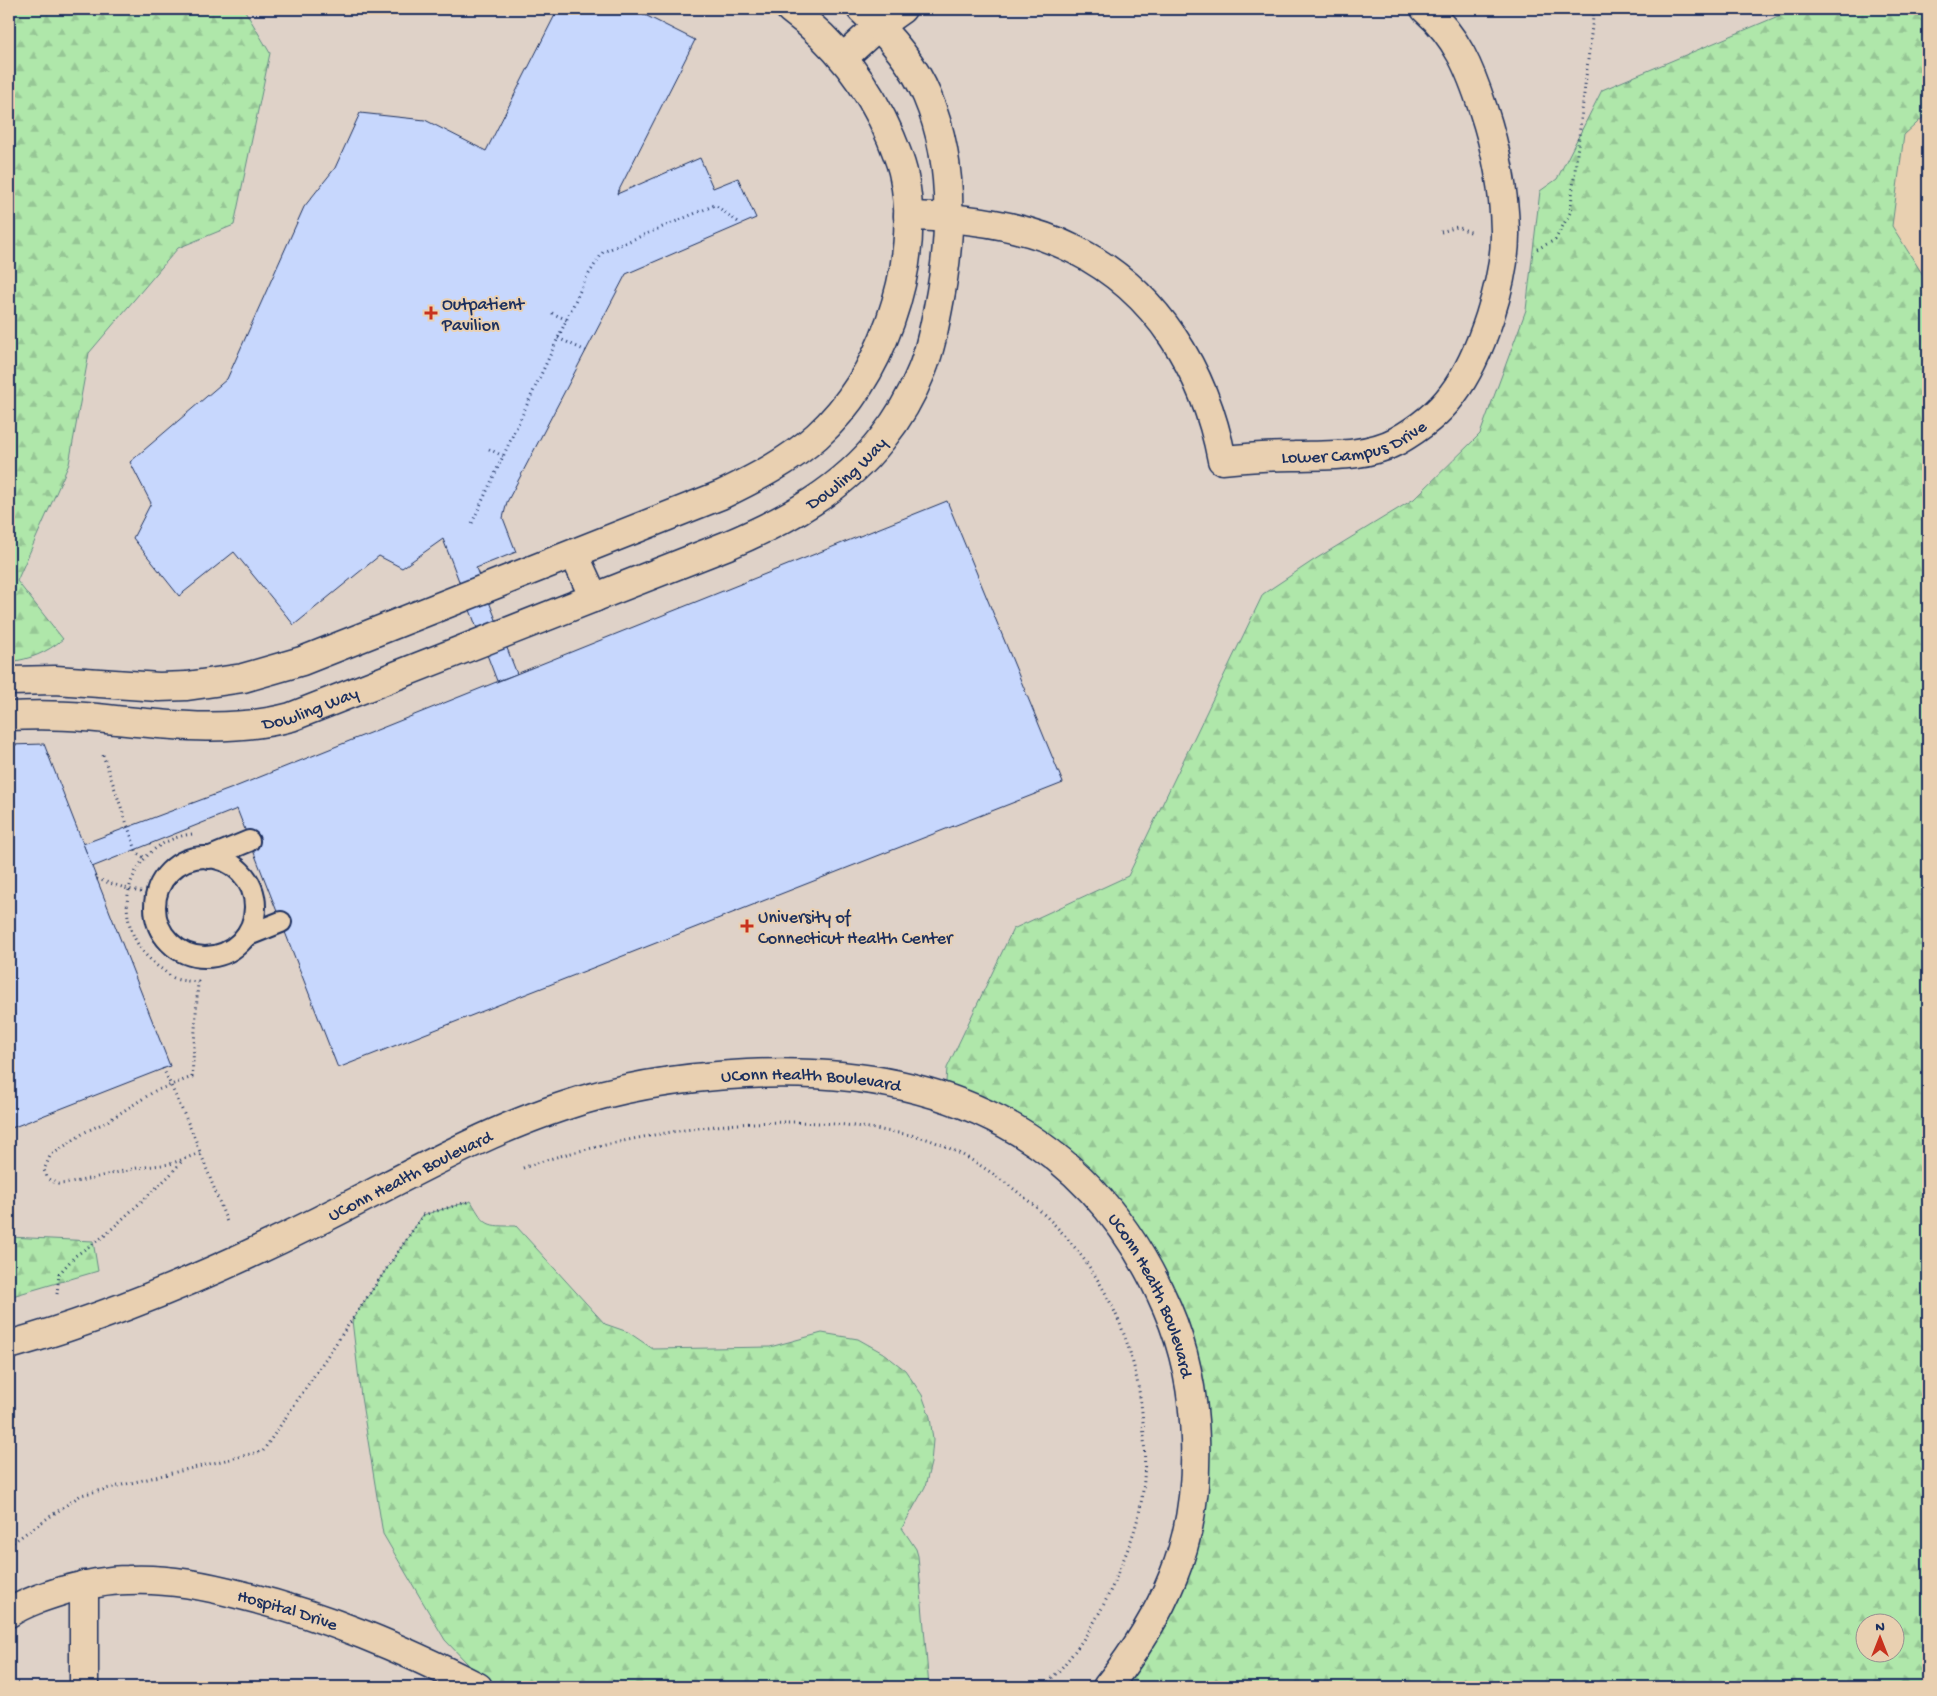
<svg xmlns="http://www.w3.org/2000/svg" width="1937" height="1696" font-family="'Gochi Hand',sans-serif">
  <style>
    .built { fill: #dfd2c8 }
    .forest { fill: url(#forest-firs); stroke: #658b84; fill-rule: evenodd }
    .building { fill: #c7d7fd; stroke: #1b2f5e }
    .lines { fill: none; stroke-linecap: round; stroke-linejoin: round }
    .lane-casing { stroke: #1b2f5e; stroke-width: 24 }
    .street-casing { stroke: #1b2f5e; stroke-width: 31 }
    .path { stroke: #1b2f5e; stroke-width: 3; stroke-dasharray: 1 4; stroke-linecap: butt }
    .lane { stroke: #e9d0b1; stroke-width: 20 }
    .street { stroke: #e9d0b1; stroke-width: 28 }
    .path-bridge { stroke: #1b2f5e; stroke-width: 3; stroke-dasharray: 1 4; stroke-linecap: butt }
    .poi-dot { fill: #c8321e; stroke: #e9d0b1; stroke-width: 2 }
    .labels { text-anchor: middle; stroke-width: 4; stroke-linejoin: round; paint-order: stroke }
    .poi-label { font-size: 18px; fill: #1b2f5e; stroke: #e9d0b1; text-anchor: start }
    .street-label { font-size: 18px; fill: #1b2f5e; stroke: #e9d0b1 }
  </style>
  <defs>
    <pattern id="forest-firs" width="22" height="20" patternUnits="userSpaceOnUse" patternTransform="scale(1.25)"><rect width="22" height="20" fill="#afe7aa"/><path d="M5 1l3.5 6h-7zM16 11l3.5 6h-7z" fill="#96c695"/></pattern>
  </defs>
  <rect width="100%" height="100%" fill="#e9d0b1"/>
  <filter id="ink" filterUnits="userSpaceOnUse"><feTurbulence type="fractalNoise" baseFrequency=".02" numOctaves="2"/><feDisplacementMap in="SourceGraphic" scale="10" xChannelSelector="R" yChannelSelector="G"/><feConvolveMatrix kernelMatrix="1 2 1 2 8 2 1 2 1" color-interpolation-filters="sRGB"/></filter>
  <g filter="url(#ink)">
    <polygon class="built" points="9,9 1809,9 1338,1687 9,1687"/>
    <g class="forest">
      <path d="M9,9H244L270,53L234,225L178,248L89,353L69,464L17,581L63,639C46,653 31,659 9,662Z"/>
      <path d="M1795,9H1928V113L1904,135L1892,226L1928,283V1687H1101L1185,1551L1197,1423L1121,1214L945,1095L947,1068L1013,929L1128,876L1263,594L1314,560L1414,499L1480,434L1526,310L1540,191L1557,179L1602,90ZM1864,1624H1894V1654H1864Z"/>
      <path d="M471,1201C486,1227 486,1226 516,1226L605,1324L628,1332L653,1349L770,1347L822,1333L858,1339L883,1353L905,1370L922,1395L930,1417L933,1440L931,1463L925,1487L902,1528L916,1549L918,1556L929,1687H490L445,1640L383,1534L361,1397L352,1320L423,1215Z"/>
      <polygon points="9,1237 93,1241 98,1271 9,1297"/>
    </g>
    <g class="building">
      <polygon points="558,9 633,9 695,40 617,194 700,158 713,188 738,178 756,218 626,274 507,502 503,518 516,552 476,568 517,674 497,681 443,539 402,568 379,556 294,625 234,552 179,596 133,538 151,503 130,462 227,379 304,207 335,168 360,113 425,120 486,151"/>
      <polygon points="947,501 1063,783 338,1068 237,809 92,867 83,844 230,789"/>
      <polygon points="44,744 170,1066 9,1129 9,745"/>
    </g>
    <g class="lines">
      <defs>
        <g id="lane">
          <circle cx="205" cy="907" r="50"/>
          <polyline points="208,858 249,841"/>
          <polyline points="246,936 281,922"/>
        </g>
        <g id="street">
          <polyline points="843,58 878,26 902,9"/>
          <path id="s1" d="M908,216C964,217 1024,224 1075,250C1157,291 1205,371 1222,460C1246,458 1270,456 1294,456C1328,455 1367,457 1397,441C1418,429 1438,414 1452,395C1481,357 1506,279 1505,231C1504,189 1496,148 1483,109C1470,69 1457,37 1425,9"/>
          <polyline points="574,554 594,598"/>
          <path d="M9,681L55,680L159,687L187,686L243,678L302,661L721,495C756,478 789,461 817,436C851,405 875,364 890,322C906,276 914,226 904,177C902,164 896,151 891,138C869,86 836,43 790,9"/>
          <path id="s2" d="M9,716C34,715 60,715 85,717C154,723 223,735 291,717L728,545C787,520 842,490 882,439C899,418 912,395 922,370C930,350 934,329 938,308C952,238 955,162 927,96C913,62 887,33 861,9"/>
          <path id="s3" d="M9,1345C117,1315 220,1270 320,1220C399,1181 477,1135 561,1107C621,1086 684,1077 747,1074C935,1065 1089,1127 1167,1308C1201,1386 1206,1497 1173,1577C1157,1617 1134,1653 1107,1687"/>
          <path id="s4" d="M9,1613C26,1602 46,1596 65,1590C86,1585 107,1580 128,1580C168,1578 207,1586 245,1596C328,1617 401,1648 478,1687"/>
          <polyline points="84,1687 84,1585"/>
        </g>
      </defs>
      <use href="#lane" class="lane-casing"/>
      <use href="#street" class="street-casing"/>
      <g class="path">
        <polyline points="1441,232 1457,227 1473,233"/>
        <polyline points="1537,249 1555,240 1570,213 1594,9"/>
        <polyline points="552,313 567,320"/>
        <polyline points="558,338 586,351"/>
        <polyline points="489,449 503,456"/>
        <polyline points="472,523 585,280 603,252 715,205 741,224"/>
        <polyline points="103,755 137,853 145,858"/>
        <path d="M192,834C123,843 104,927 160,968C165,971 170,977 176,979C182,981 191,981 198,982L192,1077L155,1091L106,1122L85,1132L50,1156L44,1170L48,1179L58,1184L71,1183L137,1168L170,1164L200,1153"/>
        <polyline points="97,879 128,889 157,896"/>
        <polyline points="194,1136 227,1222"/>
        <path d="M523,1168C557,1155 592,1148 628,1140C711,1123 796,1115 881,1130C895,1133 910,1134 924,1138C951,1147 977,1162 1000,1179C1085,1238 1134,1318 1143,1422C1145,1449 1146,1477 1141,1503C1137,1528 1127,1552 1117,1575C1101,1616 1075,1657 1043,1687"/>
        <polyline points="57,1294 59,1274 75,1256 104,1236 169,1176 183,1160"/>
        <polyline points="9,1545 81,1495 263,1451 423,1215 471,1201"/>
        <polyline points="208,1687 210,1680"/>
        <polyline points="237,1687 238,1687"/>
      </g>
      <use href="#lane" class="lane"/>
      <use href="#street" class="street"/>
      <polyline class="path-bridge" points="163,1068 194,1136"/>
    </g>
  </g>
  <g class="poi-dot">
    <path d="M428.5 305.5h5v5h5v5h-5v5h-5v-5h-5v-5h5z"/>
    <path d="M744.5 918.5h5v5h5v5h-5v5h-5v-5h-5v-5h5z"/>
  </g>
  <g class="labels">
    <g class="poi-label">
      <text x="442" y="309">Outpatient<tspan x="442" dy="21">Pavilion</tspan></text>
      <text x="758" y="922">University of<tspan x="758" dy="21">Connecticut Health Center</tspan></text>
    </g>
    <g class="street-label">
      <text dy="6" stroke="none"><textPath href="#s1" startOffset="572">Lower Campus Drive</textPath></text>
      <text dy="6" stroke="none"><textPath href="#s2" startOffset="892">Dowling Way</textPath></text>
      <text dy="6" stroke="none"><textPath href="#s2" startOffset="304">Dowling Way</textPath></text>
      <text dy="6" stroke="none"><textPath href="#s3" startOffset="856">UConn Health Boulevard</textPath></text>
      <text dy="6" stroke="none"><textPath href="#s3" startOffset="436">UConn Health Boulevard</textPath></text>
      <text dy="6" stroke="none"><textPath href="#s3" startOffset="1290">UConn Health Boulevard</textPath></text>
      <text dy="6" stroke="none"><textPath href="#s4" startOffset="288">Hospital Drive</textPath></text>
    </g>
  </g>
  <rect width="1937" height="1696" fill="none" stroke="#e9d0b1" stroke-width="30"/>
  <rect x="15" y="15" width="1907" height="1666" fill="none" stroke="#1b2f5e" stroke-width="2" filter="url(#ink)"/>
  <g transform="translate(1880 1638)"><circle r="24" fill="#e9d0b1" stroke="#979090"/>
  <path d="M0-4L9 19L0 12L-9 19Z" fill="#c8321e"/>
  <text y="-8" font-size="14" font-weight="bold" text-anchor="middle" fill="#1b2f5e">N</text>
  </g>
</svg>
